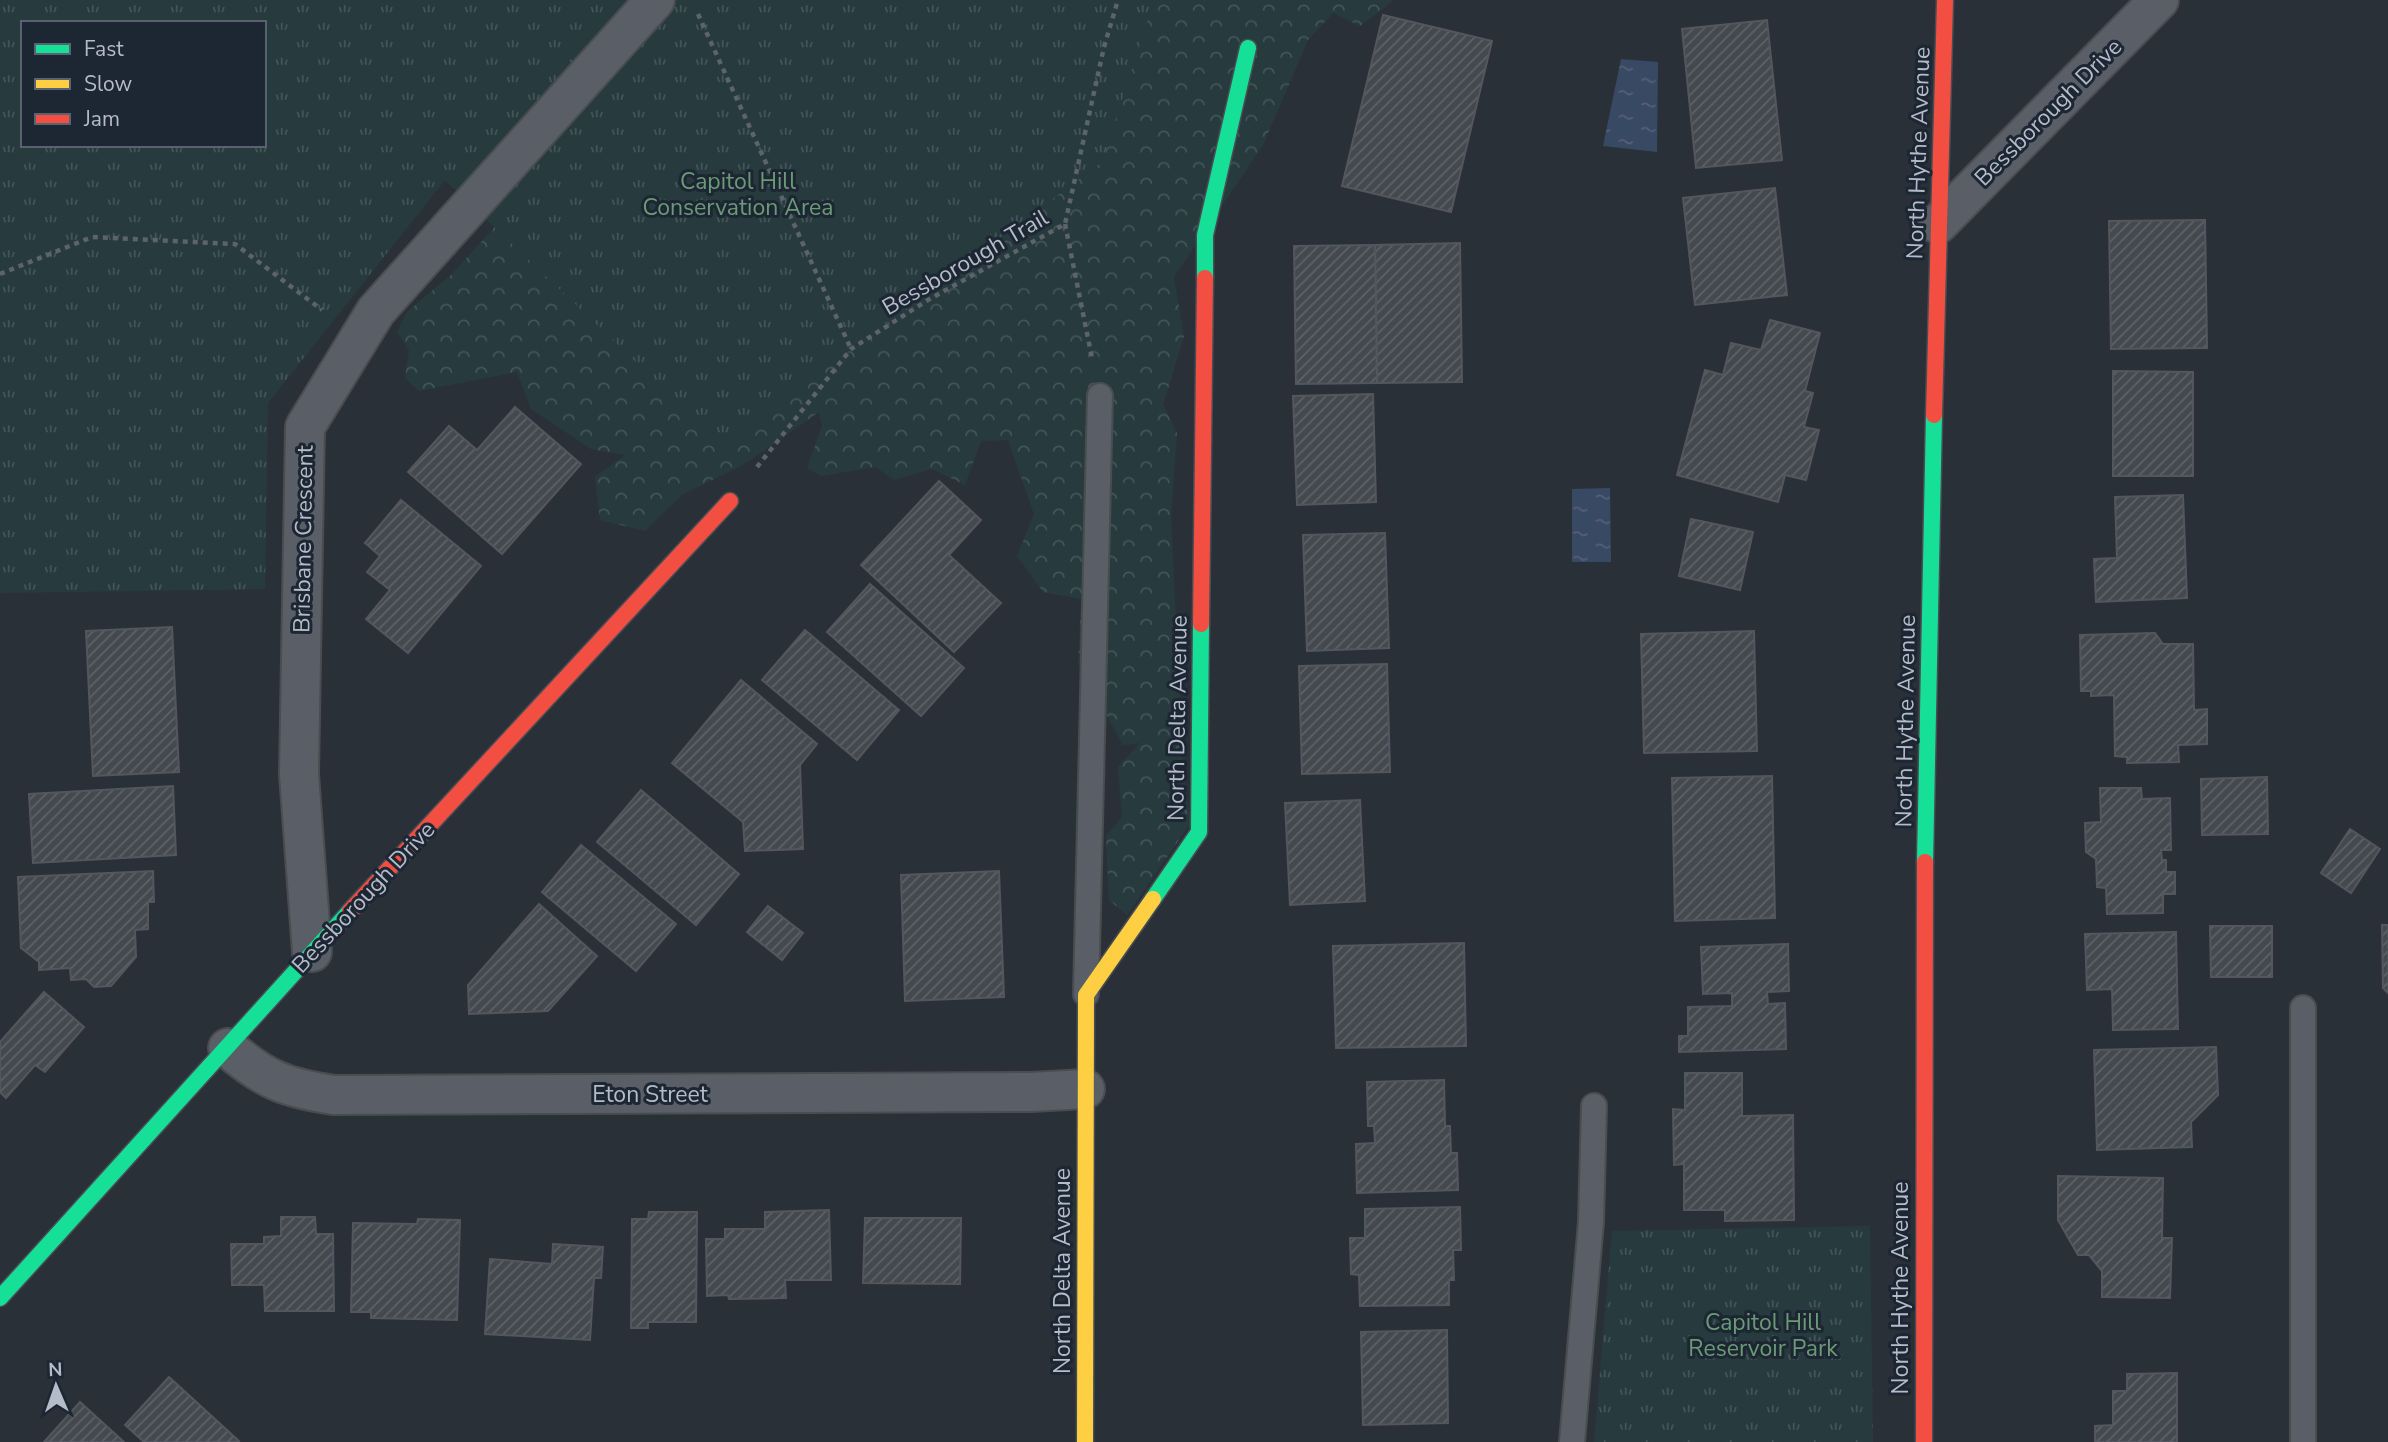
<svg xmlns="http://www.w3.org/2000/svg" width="2388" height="1442" font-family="'Nunito Sans',sans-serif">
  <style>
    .forest { fill: url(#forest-crowns) }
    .park { fill: url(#park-tufts); fill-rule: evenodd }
    .water { fill: url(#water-ripples) }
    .building { fill: url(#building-hatch); stroke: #52575f; stroke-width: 2 }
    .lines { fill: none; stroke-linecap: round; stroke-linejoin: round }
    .lane-casing { stroke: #484c53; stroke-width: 28 }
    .street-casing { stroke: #484c53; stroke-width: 42 }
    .fast-casing { stroke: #484c53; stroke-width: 19 }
    .slow-casing { stroke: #484c53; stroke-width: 19 }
    .jam-casing { stroke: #484c53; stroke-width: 19 }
    .path { stroke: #5d636a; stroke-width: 4.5; stroke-dasharray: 5 5; stroke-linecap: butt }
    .lane { stroke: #5a5e66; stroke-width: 24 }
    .street { stroke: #5a5e66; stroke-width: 38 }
    .fast { stroke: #16e098; stroke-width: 16 }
    .slow { stroke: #ffcf43; stroke-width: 16 }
    .jam { stroke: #f24e42; stroke-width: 16 }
    .labels { text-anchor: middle; stroke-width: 6; stroke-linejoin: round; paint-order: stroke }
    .street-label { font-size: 23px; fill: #b4bcc9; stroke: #1d2633 }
    .park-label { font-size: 23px; fill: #6b9a76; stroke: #1d2633 }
  </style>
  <defs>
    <pattern id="forest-crowns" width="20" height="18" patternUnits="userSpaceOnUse" patternTransform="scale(1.75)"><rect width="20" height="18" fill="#273a3e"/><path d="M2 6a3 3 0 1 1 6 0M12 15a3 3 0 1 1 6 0" fill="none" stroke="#445559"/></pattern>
    <pattern id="park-tufts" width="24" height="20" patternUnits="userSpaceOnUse" patternTransform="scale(1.75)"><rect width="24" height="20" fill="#273a3e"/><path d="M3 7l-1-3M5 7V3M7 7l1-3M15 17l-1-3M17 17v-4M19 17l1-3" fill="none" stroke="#445559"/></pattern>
    <pattern id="water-ripples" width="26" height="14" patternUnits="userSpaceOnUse" patternTransform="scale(1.75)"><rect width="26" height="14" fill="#384963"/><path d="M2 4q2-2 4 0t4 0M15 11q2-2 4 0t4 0" fill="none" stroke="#526178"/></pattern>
    <pattern id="building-hatch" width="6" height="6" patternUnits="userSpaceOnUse" patternTransform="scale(1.75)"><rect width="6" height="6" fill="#444950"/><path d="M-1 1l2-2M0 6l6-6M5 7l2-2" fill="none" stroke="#5d6168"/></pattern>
  </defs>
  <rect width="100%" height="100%" fill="#2a3038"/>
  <polygon class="forest" points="689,0 1394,0 1360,26 1333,13 1308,40 1263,145 1174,277 1184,337 1163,405 1177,433 1171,518 1183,763 1190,824 1127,915 1109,900 1106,836 1122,817 1118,767 1140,743 1123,745 1078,663 1081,599 1043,592 1017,556 1034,514 1008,440 981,441 965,485 932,469 894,480 876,467 821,476 807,468 822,426 819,412 743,465 683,494 645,531 600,520 595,477 625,455 591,449 531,409 517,372 419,391 405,378 409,350 397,332 407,312 452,274 533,185"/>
  <g class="park">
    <path d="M0,0H1154L1102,162L723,445L445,180L268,403L265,589L0,593ZM23,23H264V145H23Z"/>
    <polygon points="1870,1226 1873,1442 1594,1442 1612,1231"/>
  </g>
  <g class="water">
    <polygon points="1621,59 1658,62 1657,152 1603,146"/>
    <polygon points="1610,488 1611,562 1572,562 1572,489"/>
  </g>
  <g class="building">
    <polygon points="1383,15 1492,41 1451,212 1342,186"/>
    <polygon points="1767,20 1782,160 1696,168 1682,29"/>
    <polygon points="1775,188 1787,295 1695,305 1683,198"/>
    <polygon points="2205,220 2207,348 2111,349 2109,221"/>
    <polygon points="1460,243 1462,382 1377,383 1375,245"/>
    <polygon points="1375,245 1377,383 1296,384 1294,246"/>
    <polygon points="1770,320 1820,333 1805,391 1813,393 1804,427 1819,430 1806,480 1785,475 1778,502 1677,475 1705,370 1723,375 1731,343 1761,350"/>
    <polygon points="2113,371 2193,372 2193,476 2113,476"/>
    <polygon points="1373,394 1376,502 1297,505 1293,396"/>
    <polygon points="515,407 581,464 502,554 408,472 449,426 477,450"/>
    <polygon points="939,481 981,520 949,555 1001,603 954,652 861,565"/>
    <polygon points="2183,495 2187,598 2096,602 2094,559 2117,558 2115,497"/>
    <polygon points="401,500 481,566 408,653 366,619 390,590 367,572 380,556 365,543"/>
    <polygon points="1691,519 1753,532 1740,590 1679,576"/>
    <polygon points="1385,533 1389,648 1307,651 1303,535"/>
    <polygon points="870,584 964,668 921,716 827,632"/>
    <polygon points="172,627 179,772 93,776 86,631"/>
    <polygon points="805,630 899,710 857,760 762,680"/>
    <polygon points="1754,631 1757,751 1644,753 1641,634"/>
    <polygon points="2155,633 2163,644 2193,644 2194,710 2207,709 2207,744 2178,745 2179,762 2127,763 2127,757 2115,756 2114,695 2091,696 2091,691 2081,691 2080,635"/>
    <polygon points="1387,664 1390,772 1302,774 1299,666"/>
    <polygon points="741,680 817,744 800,765 803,849 745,851 743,822 672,763"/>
    <polygon points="1772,776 1775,918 1675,921 1672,778"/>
    <polygon points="2267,777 2268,834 2202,835 2201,779"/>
    <polygon points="173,786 176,855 33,863 29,794"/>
    <polygon points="2100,788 2141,788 2142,799 2170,798 2171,850 2161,850 2162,860 2166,860 2166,872 2175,872 2175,894 2163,894 2163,913 2107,914 2106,888 2097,887 2096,859 2086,852 2085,823 2101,822"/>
    <polygon points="641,790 739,874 696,925 597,842"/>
    <polygon points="1360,800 1365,901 1290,905 1285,803"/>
    <polygon points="2350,829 2380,849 2351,893 2321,873"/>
    <polygon points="581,845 676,924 636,971 542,892"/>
    <polygon points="153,871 154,902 148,902 148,929 135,930 136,957 111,986 94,987 86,979 71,980 70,968 39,970 39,962 21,948 18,877"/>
    <polygon points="999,871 1004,997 905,1001 901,875"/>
    <polygon points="539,904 597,956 548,1011 469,1014 468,985"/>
    <polygon points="768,906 803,933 782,960 747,932"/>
    <polygon points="2382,925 2388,925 2388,993 2383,988"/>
    <polygon points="2210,926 2272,926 2272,977 2211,977"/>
    <polygon points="2176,932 2178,1029 2113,1030 2112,989 2087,990 2085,934"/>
    <polygon points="1464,943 1466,1046 1336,1048 1333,946"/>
    <polygon points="1788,944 1789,991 1767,992 1768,1004 1785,1003 1786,1049 1679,1052 1679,1036 1688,1036 1688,1007 1732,1006 1732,993 1703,994 1701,947"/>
    <polygon points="44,992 84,1027 45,1072 35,1065 6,1098 0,1092 0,1042"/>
    <polygon points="2216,1047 2218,1095 2191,1122 2192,1147 2097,1150 2094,1050"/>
    <polygon points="1685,1073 1742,1073 1742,1116 1793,1115 1794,1220 1725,1221 1725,1210 1684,1210 1684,1164 1674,1165 1673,1109 1685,1110"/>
    <polygon points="1444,1080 1445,1126 1450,1126 1451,1153 1457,1153 1458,1190 1357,1193 1356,1144 1375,1143 1374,1126 1368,1126 1367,1082"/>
    <polygon points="2058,1176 2163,1178 2162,1238 2172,1238 2170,1298 2102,1297 2102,1271 2089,1255 2078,1255 2058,1220"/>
    <polygon points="1460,1207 1461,1250 1453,1250 1454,1280 1449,1280 1449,1305 1360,1306 1359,1275 1351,1274 1350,1238 1365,1238 1365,1209"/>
    <polygon points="829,1210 831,1280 785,1280 786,1298 729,1299 728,1295 707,1296 706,1239 725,1239 725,1229 765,1229 765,1212"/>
    <polygon points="649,1212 697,1212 696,1322 648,1322 648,1328 631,1328 632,1219 648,1219"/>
    <polygon points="281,1217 315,1217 316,1234 333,1234 334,1311 265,1311 264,1285 232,1285 231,1244 264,1244 264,1237 281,1236"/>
    <polygon points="865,1218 961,1218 960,1284 863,1283"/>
    <polygon points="418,1219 460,1220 457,1320 371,1318 371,1312 351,1312 353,1223 417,1224"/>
    <polygon points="553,1244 603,1247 601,1278 594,1278 590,1340 485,1334 490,1259 552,1264"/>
    <polygon points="1447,1330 1448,1423 1363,1425 1361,1332"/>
    <polygon points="2177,1373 2177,1442 2095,1442 2095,1426 2113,1425 2113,1391 2127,1391 2127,1374"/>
    <polygon points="169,1377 239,1441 238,1442 144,1442 125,1425"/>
    <polygon points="80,1402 124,1442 44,1442"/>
  </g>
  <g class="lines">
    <defs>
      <g id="lane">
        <polyline points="1086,994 1100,396"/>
        <polyline points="1572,1442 1591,1222 1594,1106"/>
        <polyline points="2303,1442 2303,1008"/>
      </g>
      <g id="street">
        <polyline points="1938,224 2159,0"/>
        <polyline points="312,952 299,774 305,427 376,311 655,0"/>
        <path d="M228,1048C265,1080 286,1088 334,1095L1031,1092L1085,1089"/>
      </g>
      <g id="fast">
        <polyline points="1205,278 1205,235 1248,48"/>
        <polyline points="1925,862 1934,415"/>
        <polyline points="1153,899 1199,832 1201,624"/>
        <polyline points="0,1298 350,911"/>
      </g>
      <polyline id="slow" points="1085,1442 1086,995 1153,899"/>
      <g id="jam">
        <polyline points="1934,415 1945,0"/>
        <polyline points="1201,624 1205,278"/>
        <polyline points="350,911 730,501"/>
        <polyline points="1924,1442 1925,862"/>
      </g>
    </defs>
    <use href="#lane" class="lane-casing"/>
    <use href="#street" class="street-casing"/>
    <use href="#fast" class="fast-casing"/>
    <use href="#slow" class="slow-casing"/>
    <use href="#jam" class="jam-casing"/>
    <g class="path">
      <polyline points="698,14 851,349"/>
      <polyline points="1065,224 1092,358"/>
      <polyline points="0,274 92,237 235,244 322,310"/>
      <polyline points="757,467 851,349 928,300 1065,224 1104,47 1118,0"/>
    </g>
    <use href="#lane" class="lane"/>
    <use href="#street" class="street"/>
    <use href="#fast" class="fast"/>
    <use href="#slow" class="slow"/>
    <use href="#jam" class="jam"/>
  </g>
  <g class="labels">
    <g class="street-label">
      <text transform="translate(2048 112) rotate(-45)" y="8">Bessborough Drive</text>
      <text transform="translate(1918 153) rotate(-88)" y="8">North Hythe Avenue</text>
      <text transform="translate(965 262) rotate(-30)" y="8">Bessborough Trail</text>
      <text transform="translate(303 539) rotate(-89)" y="8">Brisbane Crescent</text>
      <text transform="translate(1177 718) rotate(-89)" y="8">North Delta Avenue</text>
      <text transform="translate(1905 721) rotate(-89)" y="8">North Hythe Avenue</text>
      <text transform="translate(363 897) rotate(-47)" y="8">Bessborough Drive</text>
      <text x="650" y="1102">Eton Street</text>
      <text transform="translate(1062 1271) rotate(-90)" y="8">North Delta Avenue</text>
      <text transform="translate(1900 1288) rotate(-90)" y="8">North Hythe Avenue</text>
    </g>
    <g class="park-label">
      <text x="738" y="189">Capitol Hill<tspan x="738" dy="26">Conservation Area</tspan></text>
      <text x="1763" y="1330">Capitol Hill<tspan x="1763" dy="26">Reservoir Park</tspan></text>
    </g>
  </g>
  <rect x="21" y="21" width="245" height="126" fill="#1d2633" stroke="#59626f" stroke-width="2"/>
  <rect x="35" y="44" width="35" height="10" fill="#16e098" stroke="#59626f" stroke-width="2"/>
  <text x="84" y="56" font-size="21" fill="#b4bcc9">Fast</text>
  <rect x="35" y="79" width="35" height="10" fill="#ffcf43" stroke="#59626f" stroke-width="2"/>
  <text x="84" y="91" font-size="21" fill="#b4bcc9">Slow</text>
  <rect x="35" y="114" width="35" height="10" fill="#f24e42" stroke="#59626f" stroke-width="2"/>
  <text x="84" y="126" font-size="21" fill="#b4bcc9">Jam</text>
  <g transform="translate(56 1386) rotate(358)" stroke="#1d2633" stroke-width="5" paint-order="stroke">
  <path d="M0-5L12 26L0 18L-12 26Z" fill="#b4bcc9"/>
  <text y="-10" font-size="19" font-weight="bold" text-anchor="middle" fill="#b4bcc9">N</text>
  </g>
</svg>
